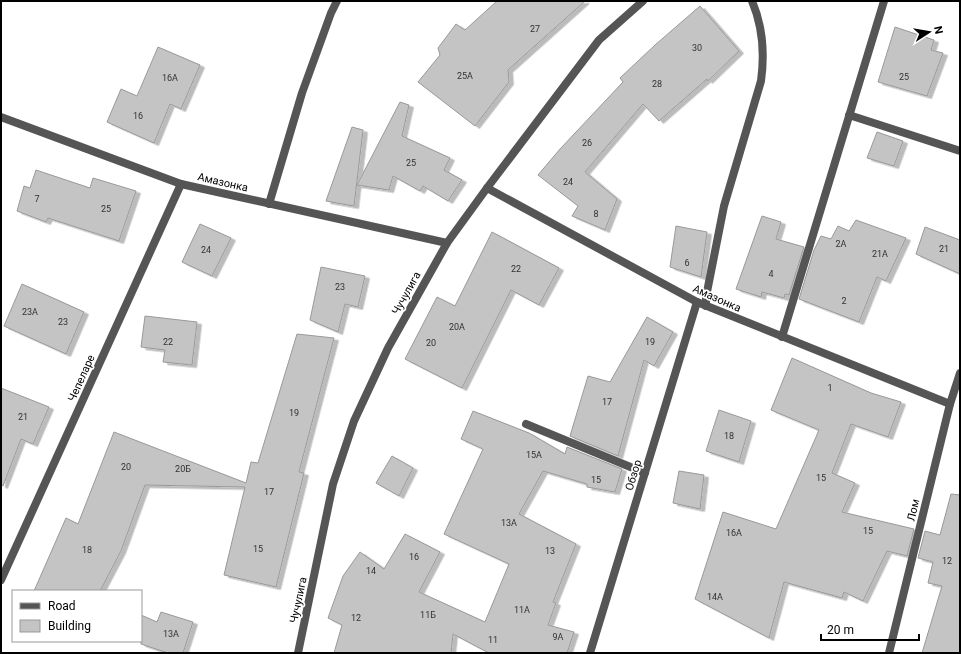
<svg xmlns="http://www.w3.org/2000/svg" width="961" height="654" font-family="Roboto,sans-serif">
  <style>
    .building { fill: #c4c4c4; stroke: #999; filter: url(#shadow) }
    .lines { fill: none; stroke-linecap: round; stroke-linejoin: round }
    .service { stroke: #555; stroke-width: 8 }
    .minor { stroke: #555; stroke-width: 8 }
    .labels { text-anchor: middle; stroke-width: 3.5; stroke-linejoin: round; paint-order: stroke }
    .number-label { font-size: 9px; fill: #313131 }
    .street-label { font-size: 11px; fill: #000; stroke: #fff }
  </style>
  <defs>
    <filter id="shadow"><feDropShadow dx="4.5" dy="2.5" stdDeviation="0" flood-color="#0004"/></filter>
  </defs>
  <rect width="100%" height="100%" fill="#fff"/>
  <g class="building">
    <polygon points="497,1 585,1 508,70 509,82 475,126 418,82 440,55 438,48 456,24 465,30"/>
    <polygon points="700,6 739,51 708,81 707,79 659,121 643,104 585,172 617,199 605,230 572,216 578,206 538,175 560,149 623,82 620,78 655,45"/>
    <polygon points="895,27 934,40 931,50 943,53 927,96 878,82"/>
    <polygon points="158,47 200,65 181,109 170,104 154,143 107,122 121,89 137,96"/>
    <polygon points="400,102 409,105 402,136 450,158 444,170 462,180 448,201 423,186 420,191 393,176 389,190 357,185"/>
    <polygon points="352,127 363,130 354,206 326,201"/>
    <polygon points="877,132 903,141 894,166 867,158"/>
    <polygon points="36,170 90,188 93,178 136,191 119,241 48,218 46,222 17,211 24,186 30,188"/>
    <polygon points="762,216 781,222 776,239 804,247 789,295 785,294 784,298 762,292 761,297 736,289"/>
    <polygon points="856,220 906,238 886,281 877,277 859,322 799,299 814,250 821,236 831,239 838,226 849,231"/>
    <polygon points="200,224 231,238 212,276 182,262"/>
    <polygon points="676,226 707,232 701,277 670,267"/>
    <polygon points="925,227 960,240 960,274 916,254"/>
    <polygon points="492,232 559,268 539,305 511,290 462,388 405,359 437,297 455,306"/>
    <polygon points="321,267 365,276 358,307 345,304 338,332 310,320"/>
    <polygon points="22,284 84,312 66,354 4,326"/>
    <polygon points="145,316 197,322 192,365 163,362 165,350 141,347"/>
    <polygon points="647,317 673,332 654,366 644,360 618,456 570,436 588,376 610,382"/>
    <polygon points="297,334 334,338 299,472 304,473 276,587 224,575 245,487 145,485 121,551 100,591 34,591 66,518 78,524 114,432 246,483 251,462 258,463"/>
    <polygon points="792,358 871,393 901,402 888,437 851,424 832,473 855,483 842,512 914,529 907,556 887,551 863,601 844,592 842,598 784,582 769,638 695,599 723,512 776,529 819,430 771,410"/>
    <polygon points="1,388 49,407 33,444 21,439 3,486 1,485"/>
    <polygon points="719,410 751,421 739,462 706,451"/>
    <polygon points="473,411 529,433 565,454 567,447 622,469 615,492 587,487 587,484 543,471 519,514 576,544 553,602 556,603 548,625 574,632 567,653 489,653 453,634 451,653 334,653 342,625 328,618 343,576 360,552 384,569 405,534 440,552 419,592 485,622 509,564 444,534 483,449 461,439"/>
    <polygon points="392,456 413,468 399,496 376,483"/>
    <polygon points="679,471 704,475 700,509 673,503"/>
    <polygon points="951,494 960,495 960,653 922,653 942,586 928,583 933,562 918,558 925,531 940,535"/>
    <polygon points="161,612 193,622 183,653 168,653 141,644 141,615 157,622"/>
  </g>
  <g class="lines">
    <g class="service">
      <polyline points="849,115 960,151"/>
      <path d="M706,306V297L724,206L761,81C765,52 763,27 752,1"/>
      <polyline points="782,337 884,1"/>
      <polyline points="526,424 645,473"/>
    </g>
    <g class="minor">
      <polyline points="1,117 181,184 447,243"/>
      <polyline points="487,188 697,302 950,404"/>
      <polyline points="269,204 302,93 331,13 337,1"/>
      <polyline points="1,580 181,184"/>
      <polyline points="298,653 333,484 354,421 388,348 447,243 487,188 599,40 643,1"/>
      <polyline points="590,653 697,302"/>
      <polyline points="889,653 950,404 960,373"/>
    </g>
  </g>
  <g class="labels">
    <g class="number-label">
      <text x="535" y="32">27</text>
      <text x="697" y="51">30</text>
      <text x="465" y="79">25А</text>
      <text x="904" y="80">25</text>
      <text x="170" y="81">16А</text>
      <text x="657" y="87">28</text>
      <text x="138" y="119">16</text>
      <text x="587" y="146">26</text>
      <text x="411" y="166">25</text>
      <text x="568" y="185">24</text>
      <text x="37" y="202">7</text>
      <text x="106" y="212">25</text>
      <text x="596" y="217">8</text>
      <text x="841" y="247">2А</text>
      <text x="944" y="252">21</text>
      <text x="206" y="253">24</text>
      <text x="880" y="257">21А</text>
      <text x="687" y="266">6</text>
      <text x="516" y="272">22</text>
      <text x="771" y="277">4</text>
      <text x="340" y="290">23</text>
      <text x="844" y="304">2</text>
      <text x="30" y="315">23А</text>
      <text x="63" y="325">23</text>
      <text x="457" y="330">20А</text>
      <text x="168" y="345">22</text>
      <text x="650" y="345">19</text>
      <text x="431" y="346">20</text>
      <text x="830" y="391">1</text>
      <text x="607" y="405">17</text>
      <text x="294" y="416">19</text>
      <text x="23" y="420">21</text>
      <text x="729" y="439">18</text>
      <text x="534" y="458">15А</text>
      <text x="126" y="470">20</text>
      <text x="183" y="472">20Б</text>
      <text x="821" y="481">15</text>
      <text x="596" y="483">15</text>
      <text x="269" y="495">17</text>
      <text x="509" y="526">13А</text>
      <text x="868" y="534">15</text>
      <text x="734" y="536">16А</text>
      <text x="258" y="552">15</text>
      <text x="87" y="553">18</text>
      <text x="550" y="554">13</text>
      <text x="414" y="560">16</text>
      <text x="947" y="564">12</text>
      <text x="371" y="574">14</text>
      <text x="715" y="600">14А</text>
      <text x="522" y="613">11А</text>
      <text x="428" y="618">11Б</text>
      <text x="356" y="621">12</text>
      <text x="171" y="637">13А</text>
      <text x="558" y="640">9А</text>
      <text x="493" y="643">11</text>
    </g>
    <g class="street-label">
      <text transform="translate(223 182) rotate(13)" y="4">Амазонка</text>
      <text transform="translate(406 293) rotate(-61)" y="4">Чучулига</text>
      <text transform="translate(717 298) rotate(24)" y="4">Амазонка</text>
      <text transform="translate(81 378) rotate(-66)" y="4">Чепеларе</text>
      <text transform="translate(633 475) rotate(-73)" y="4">Обзор</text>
      <text transform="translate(913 510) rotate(-76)" y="4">Лом</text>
      <text transform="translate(298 600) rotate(-78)" y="4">Чучулига</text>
    </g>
  </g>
  <rect width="961" height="654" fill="none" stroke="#000000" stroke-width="4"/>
  <rect x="12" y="590" width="130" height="52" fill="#ffffff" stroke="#999999"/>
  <rect x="20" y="603" width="20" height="6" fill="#555555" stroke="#999999"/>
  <text x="48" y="610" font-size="12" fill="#000000">Road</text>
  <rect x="20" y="620" width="20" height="12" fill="#c4c4c4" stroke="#999999"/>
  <text x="48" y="630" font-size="12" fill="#000000">Building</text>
  <g transform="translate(929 32) rotate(78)" stroke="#ffffff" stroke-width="3" paint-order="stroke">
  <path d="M0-3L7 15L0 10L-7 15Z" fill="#000000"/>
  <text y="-6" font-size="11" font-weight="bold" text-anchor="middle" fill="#000000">N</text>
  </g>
  <path d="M821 634v6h98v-6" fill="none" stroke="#000000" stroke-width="2"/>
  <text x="827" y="634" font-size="12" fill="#000000" stroke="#ffffff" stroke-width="3" paint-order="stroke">20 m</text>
</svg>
